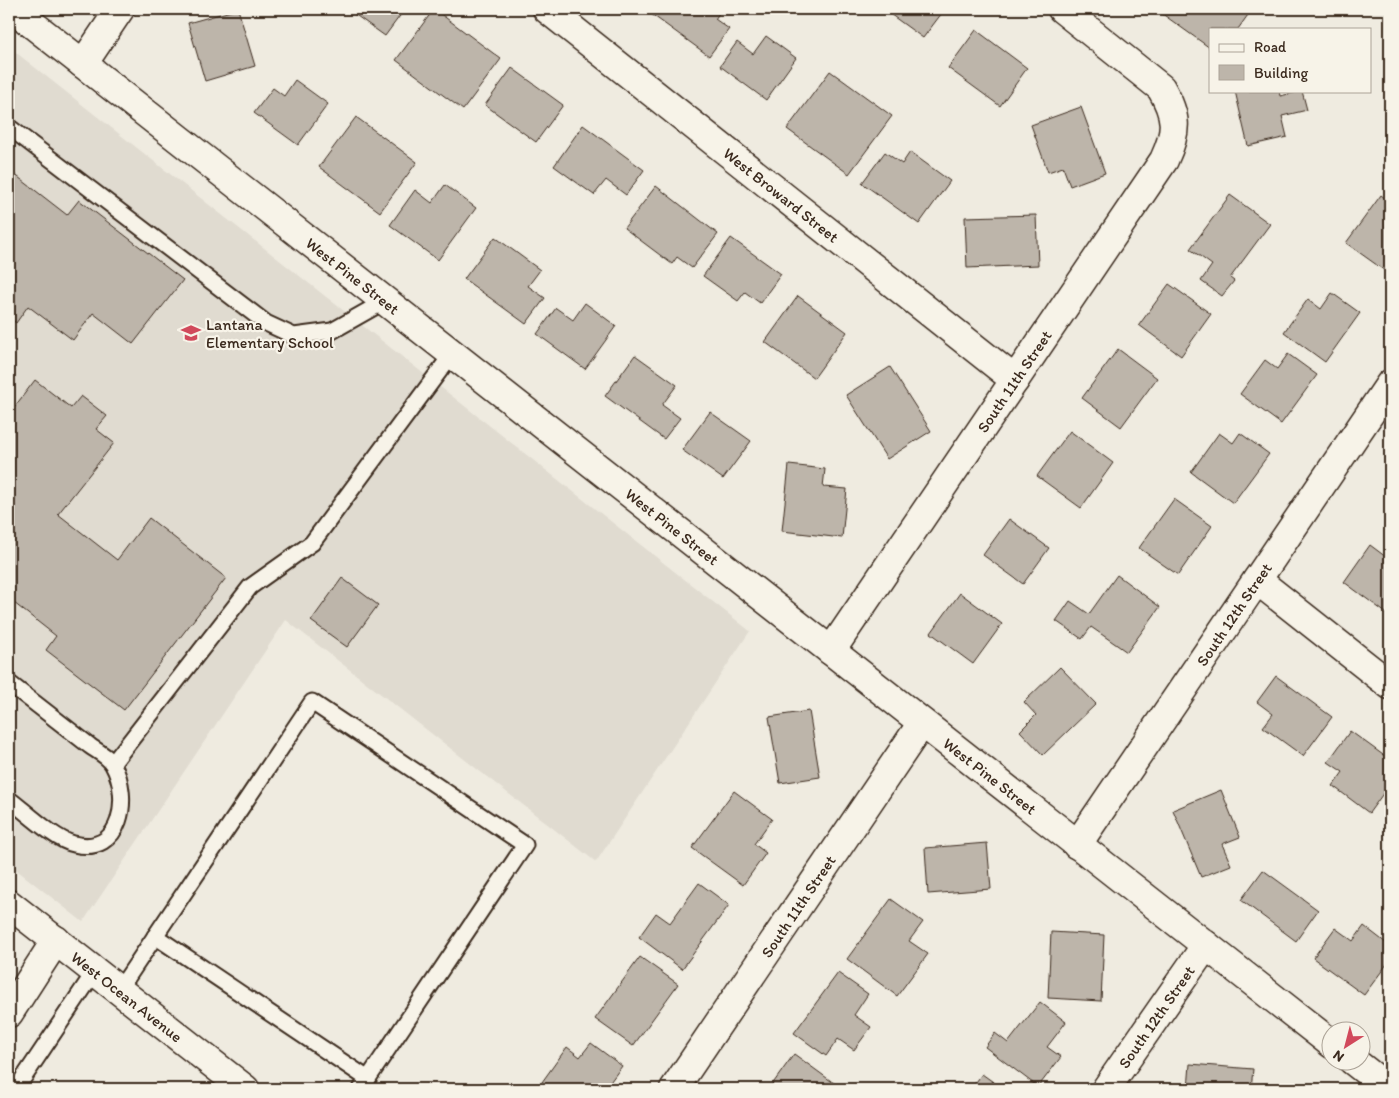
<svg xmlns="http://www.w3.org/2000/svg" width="1399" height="1098" font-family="Itim,sans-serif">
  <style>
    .built { fill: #e0dbd0 }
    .building { fill: #bdb5aa; stroke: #3b2a1e }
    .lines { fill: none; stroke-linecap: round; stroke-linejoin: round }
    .service-casing { stroke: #3b2a1e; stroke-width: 19 }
    .minor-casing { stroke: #3b2a1e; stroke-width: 31 }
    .tertiary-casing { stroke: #3b2a1e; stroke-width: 31 }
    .service { stroke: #f7f3e8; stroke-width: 15 }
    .minor { stroke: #f7f3e8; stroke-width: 28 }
    .tertiary { stroke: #f7f3e8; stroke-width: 28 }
    .labels { text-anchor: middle; stroke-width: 4.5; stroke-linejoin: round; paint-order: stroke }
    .street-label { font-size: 16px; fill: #3b2a1e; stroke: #f7f3e8 }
    .poi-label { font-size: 16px; fill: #3b2a1e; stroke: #f7f3e8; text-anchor: start }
  </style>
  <rect width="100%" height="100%" fill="#efebe0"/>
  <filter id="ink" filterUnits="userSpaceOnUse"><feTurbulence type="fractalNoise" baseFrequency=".02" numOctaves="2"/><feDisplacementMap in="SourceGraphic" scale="10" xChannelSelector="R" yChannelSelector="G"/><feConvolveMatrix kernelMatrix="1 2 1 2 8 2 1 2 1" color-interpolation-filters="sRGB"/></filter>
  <g filter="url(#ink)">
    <polygon class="built" points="9,47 750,631 596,862 286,620 83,922 9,864"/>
    <g class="building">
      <polygon points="238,9 255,66 205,81 188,23"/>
      <polygon points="352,9 405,9 385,36 350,11"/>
      <polygon points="434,9 501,59 463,110 396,60"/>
      <polygon points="649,9 722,9 715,19 729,29 709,56 647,11"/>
      <polygon points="883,9 945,9 923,38"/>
      <polygon points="1164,9 1245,9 1250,12 1238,29 1210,29 1210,48 1161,13"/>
      <polygon points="976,30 1027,68 1000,106 948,68"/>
      <polygon points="766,36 796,58 766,100 720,66 737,42 753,54"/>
      <polygon points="512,68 563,105 536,142 485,105"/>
      <polygon points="830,71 892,116 849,174 787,129"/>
      <polygon points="295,80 328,104 298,145 254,113 273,88 284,96"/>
      <polygon points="1235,91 1279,91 1280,96 1302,91 1307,110 1282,116 1287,137 1248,146"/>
      <polygon points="1081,107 1105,173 1070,186 1063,167 1048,172 1031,125"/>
      <polygon points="356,117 417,162 380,212 319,167"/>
      <polygon points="583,125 644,170 626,195 606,180 594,195 554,166"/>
      <polygon points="885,152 902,164 910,152 950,181 919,224 862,183"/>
      <polygon points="9,170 67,215 79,200 183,280 133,344 93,313 73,340 28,306 16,323 9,317"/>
      <polygon points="445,185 476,208 438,260 390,225 415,190 432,203"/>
      <polygon points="656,186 718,234 692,268 677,257 672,264 624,228"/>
      <polygon points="1230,195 1270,224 1230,278 1234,281 1222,296 1201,281 1212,265 1190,249"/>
      <polygon points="1381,195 1390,202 1390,270 1388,273 1346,243"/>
      <polygon points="1036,215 1038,265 967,268 965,217"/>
      <polygon points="495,237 540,270 528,286 545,298 526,324 464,279"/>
      <polygon points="731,238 781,274 760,303 745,292 738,301 703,276"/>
      <polygon points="1169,284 1211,314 1181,356 1139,325"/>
      <polygon points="1332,293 1360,313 1325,362 1284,332 1308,299 1321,309"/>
      <polygon points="798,296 847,332 814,378 765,342"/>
      <polygon points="585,303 616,326 585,369 537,334 556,308 573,320"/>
      <polygon points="1118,349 1157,378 1121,427 1082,398"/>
      <polygon points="1288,354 1317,375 1281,424 1240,394 1265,360 1277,369"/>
      <polygon points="635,355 677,385 662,405 680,418 664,439 605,396"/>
      <polygon points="890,367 931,431 887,459 846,395"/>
      <polygon points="35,380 71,408 81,396 107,416 96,429 114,443 58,514 117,560 149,518 226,578 124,710 46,650 56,636 9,599 9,414"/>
      <polygon points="710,412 751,441 723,479 682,450"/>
      <polygon points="1070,431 1113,463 1081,508 1037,476"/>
      <polygon points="1219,433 1233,443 1240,433 1269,454 1233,503 1191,472"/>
      <polygon points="789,465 825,469 823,487 847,489 842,538 782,531"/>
      <polygon points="1174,499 1212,526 1178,575 1139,548"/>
      <polygon points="1009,519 1049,548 1023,584 983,555"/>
      <polygon points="1370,545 1390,560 1390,616 1344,582"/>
      <polygon points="1117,575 1160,607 1127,652 1091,627 1082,639 1056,621 1070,601 1089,614"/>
      <polygon points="342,578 378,605 347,647 311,621"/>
      <polygon points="960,593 1002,624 973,664 931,633"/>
      <polygon points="1060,667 1096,704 1043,755 1020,731 1036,715 1024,702"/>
      <polygon points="1276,676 1332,717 1303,756 1263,727 1273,714 1257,702"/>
      <polygon points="809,711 820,777 780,783 769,717"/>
      <polygon points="1350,731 1390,760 1390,784 1369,813 1333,786 1343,772 1328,762"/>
      <polygon points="1221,790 1240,837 1222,844 1231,865 1201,877 1173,810"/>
      <polygon points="734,791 772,819 754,844 766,853 743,885 692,848"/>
      <polygon points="987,843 991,889 928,894 925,848"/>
      <polygon points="1263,870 1318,910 1296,941 1241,900"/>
      <polygon points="699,883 729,905 682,969 639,937 656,913 670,923"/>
      <polygon points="891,899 923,922 909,941 928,954 897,996 847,959"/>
      <polygon points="1364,926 1390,946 1390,960 1364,995 1313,958 1335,928 1353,941"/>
      <polygon points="1051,932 1104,935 1101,1001 1048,998"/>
      <polygon points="640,957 678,984 633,1046 595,1019"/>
      <polygon points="838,973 868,994 854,1015 871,1027 854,1050 838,1039 826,1056 794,1033"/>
      <polygon points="1040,1002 1066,1022 1047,1047 1061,1057 1038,1087 985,1047 995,1033 1008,1043"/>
      <polygon points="591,1043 622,1066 605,1089 552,1089 542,1082 567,1047 580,1057"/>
      <polygon points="794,1054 842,1089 769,1089"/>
      <polygon points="1190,1064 1253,1069 1251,1089 1188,1089"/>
      <polygon points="982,1074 1003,1089 971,1089"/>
    </g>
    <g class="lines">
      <defs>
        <g id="service">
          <polyline points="9,127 266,323 294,336 332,331 385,301"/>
          <path d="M9,683C36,704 63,725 90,746C97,751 109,757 113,765C131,797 122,856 74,844C55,840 25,811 9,799"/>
          <polyline points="113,763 250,587 312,543 452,354"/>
          <polyline points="155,936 368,1079"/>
          <polyline points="119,990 312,702 525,845 361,1089"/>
          <polyline points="16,1089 95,971"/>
        </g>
        <g id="minor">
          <path id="s1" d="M13,9L1332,1044"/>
          <path id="s2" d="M547,9L1015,380"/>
          <polyline points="83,64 120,9"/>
          <polyline points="1257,580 1390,685"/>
          <path id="s3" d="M831,651L1164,160C1178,130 1177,116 1161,88L1062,9"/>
          <path id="s4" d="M1077,845L1390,384"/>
          <polyline points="9,1013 56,940"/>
          <polyline points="1352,1060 1389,1089"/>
          <path id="s5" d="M674,1089L922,723"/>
          <path id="s6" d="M1106,1089L1206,945"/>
        </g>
        <g id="tertiary">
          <path id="s7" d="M9,904L245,1089"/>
        </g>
      </defs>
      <use href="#service" class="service-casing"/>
      <use href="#minor" class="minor-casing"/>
      <use href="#tertiary" class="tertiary-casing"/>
      <use href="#service" class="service"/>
      <use href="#minor" class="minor"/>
      <use href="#tertiary" class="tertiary"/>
    </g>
  </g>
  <defs>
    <symbol id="school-bare" viewBox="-9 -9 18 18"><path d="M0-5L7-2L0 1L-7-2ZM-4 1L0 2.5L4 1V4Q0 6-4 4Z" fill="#d1495b" stroke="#f7f3e8" stroke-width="2.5" paint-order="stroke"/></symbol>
  </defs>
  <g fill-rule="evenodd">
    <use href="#school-bare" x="177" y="319" width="28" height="28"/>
  </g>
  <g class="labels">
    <g class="street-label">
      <text dy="6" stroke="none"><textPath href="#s2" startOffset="299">West Broward Street</textPath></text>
      <text dy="6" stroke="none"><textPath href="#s1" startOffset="432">West Pine Street</textPath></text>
      <text dy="6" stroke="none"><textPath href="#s3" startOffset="326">South 11th Street</textPath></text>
      <text dy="6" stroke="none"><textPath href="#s1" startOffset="838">West Pine Street</textPath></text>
      <text dy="6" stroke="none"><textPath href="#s4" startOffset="279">South 12th Street</textPath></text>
      <text dy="6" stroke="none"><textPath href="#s1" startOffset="1242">West Pine Street</textPath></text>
      <text dy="6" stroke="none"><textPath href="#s5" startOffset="221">South 11th Street</textPath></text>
      <text dy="6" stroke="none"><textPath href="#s7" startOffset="150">West Ocean Avenue</textPath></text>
      <text dy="6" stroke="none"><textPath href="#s6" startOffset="88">South 12th Street</textPath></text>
    </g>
    <g class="poi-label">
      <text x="206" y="330">Lantana<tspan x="206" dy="18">Elementary School</tspan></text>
    </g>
  </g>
  <rect width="1399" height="1098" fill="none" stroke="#f7f3e8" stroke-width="30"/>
  <rect x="15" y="15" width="1369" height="1068" fill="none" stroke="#3b2a1e" stroke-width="2" filter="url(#ink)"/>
  <rect x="1209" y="28" width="162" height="65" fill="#f7f3e8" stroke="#aca397"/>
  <rect x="1219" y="44" width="25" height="8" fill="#f7f3e8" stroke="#aca397"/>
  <text x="1254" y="52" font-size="15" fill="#3b2a1e">Road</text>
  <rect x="1219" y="65" width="25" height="15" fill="#bdb5aa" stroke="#aca397"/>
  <text x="1254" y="78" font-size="15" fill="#3b2a1e">Building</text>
  <g transform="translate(1346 1046) rotate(216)"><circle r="24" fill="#f7f3e8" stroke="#aca397"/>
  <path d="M0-4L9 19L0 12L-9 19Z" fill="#d1495b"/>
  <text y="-8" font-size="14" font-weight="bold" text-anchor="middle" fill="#3b2a1e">N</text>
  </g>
</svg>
